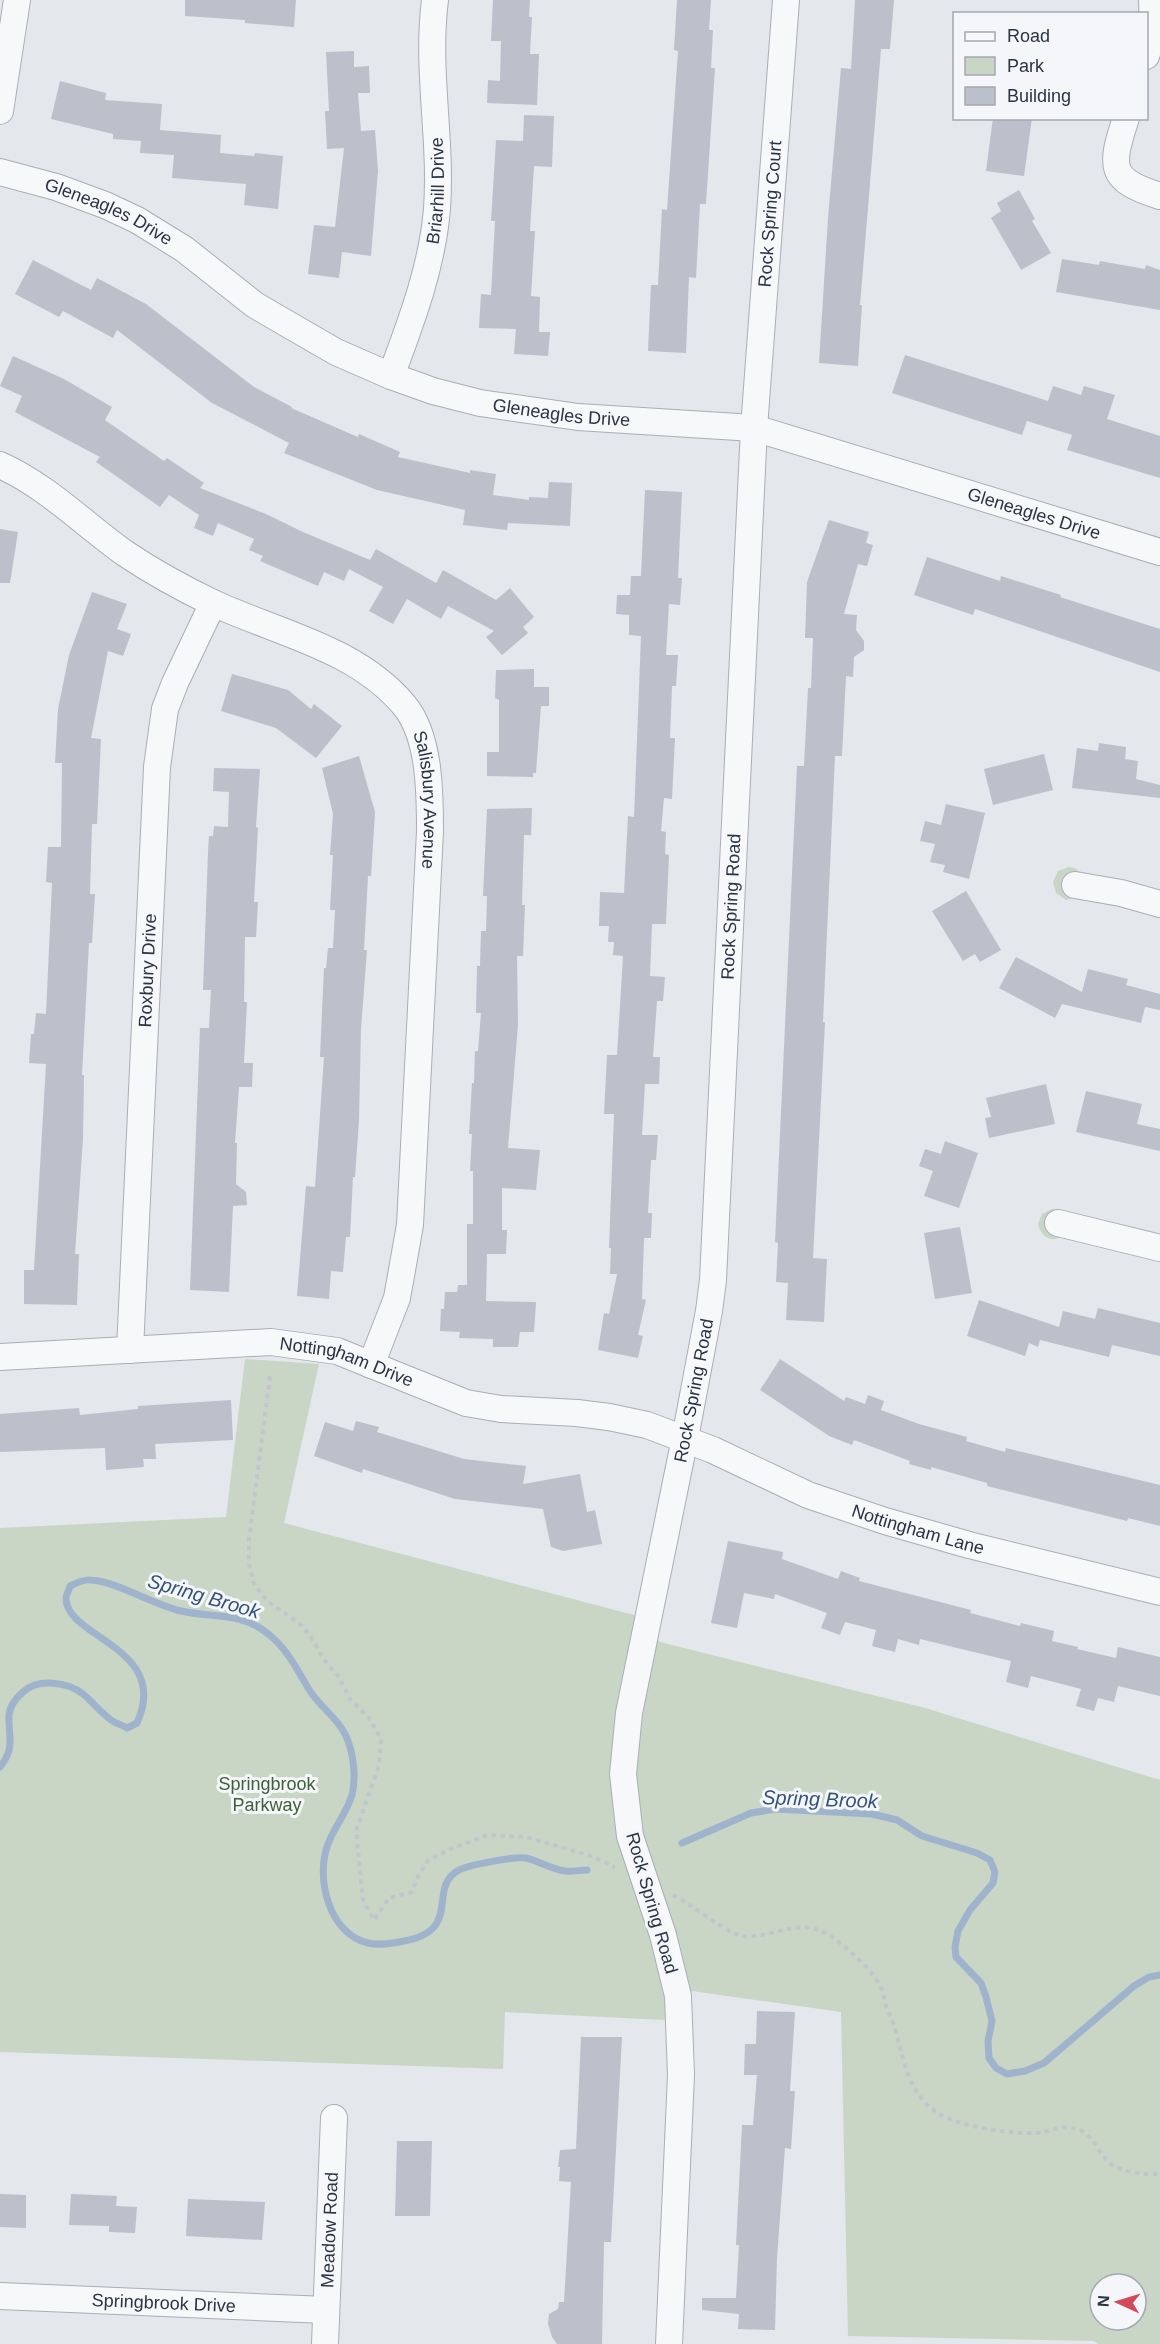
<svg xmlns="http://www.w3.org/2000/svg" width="1160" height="2344" font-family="Arial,sans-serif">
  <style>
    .green { fill: #c9d6c5; fill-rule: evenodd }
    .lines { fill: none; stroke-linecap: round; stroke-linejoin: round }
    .stream { stroke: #9fb4cc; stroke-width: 7 }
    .building { fill: #bbc0ca }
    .minor-casing { stroke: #a9aeb7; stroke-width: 28 }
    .path { stroke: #c2c5cb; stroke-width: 4; stroke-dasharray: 4.5 4.5; stroke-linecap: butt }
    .minor { stroke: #f7f8fa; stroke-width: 26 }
    .labels { text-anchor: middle; stroke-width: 6; stroke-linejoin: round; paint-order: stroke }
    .street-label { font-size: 18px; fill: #2b3445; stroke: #f4f6f9 }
    .park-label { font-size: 18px; fill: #3f6138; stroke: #f4f6f9 }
    .water-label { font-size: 20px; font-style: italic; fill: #34527a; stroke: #f4f6f9 }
  </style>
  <rect width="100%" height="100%" fill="#e4e7ec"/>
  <g class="green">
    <polygon points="1069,867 1075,868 1084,876 1077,897 1066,900 1056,893 1053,882 1058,871"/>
    <path d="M1052,1209L1063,1212V1236C1051,1243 1041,1237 1038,1224L1042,1214Z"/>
    <path d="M245,1359L319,1364L284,1523L634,1615L660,1642L925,1708L1160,1780V2344H1098L1094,2341L848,2336L841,2012L692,1991L664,2020L505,2012L503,2069L0,2052V1528L226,1517ZM1100,2284H1136V2320H1100Z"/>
  </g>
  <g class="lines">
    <g class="stream">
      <path d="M0,1767C16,1747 8,1737 9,1715C10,1705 16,1698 23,1692C38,1678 68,1682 83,1694C93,1702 101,1713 111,1720C115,1723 122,1725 127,1728L137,1723C171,1648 67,1638 66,1599C66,1595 69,1590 70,1586C76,1583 84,1579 91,1580C115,1581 154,1605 181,1611C211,1618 241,1612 267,1633C288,1649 297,1670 310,1691C321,1708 342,1722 348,1741C354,1757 356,1779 352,1795C347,1812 334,1828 328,1844C315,1878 329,1934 368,1943C379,1946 393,1943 404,1941C464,1930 426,1888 459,1870C468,1865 516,1856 526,1858C539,1861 551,1869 565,1871C572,1872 580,1870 587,1870"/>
      <polyline points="682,1843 751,1813 775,1809 872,1814 897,1820 922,1836 977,1853 990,1860 995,1872 993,1883 970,1910 958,1931 955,1947 956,1957 981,1983 986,1997 992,2021 988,2041 989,2058 996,2068 1007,2074 1025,2071 1044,2063 1134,1986 1149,1977 1160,1975"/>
    </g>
  </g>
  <g class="building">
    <polygon points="185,0 296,0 294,27 245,23 245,20 185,16"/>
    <polygon points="493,0 530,0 529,17 532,17 530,54 539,54 537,105 487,103 488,80 500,81 501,41 491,41"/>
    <polygon points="677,0 711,0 709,30 713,30 711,68 715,68 706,204 700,204 696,278 689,277 686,353 648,351 651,285 658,285 662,209 667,210 678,51 674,50"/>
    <polygon points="855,0 894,0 890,49 881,49 860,305 862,305 858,366 819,363 828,218 841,68 851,69"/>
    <polygon points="354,51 354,67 369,66 370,93 358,93 361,131 375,130 378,171 371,256 342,252 339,278 308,274 314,225 335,227 344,148 327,149 325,111 329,111 326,52"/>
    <polygon points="60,81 106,93 105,100 162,104 160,130 221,135 220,153 254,156 255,153 283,156 278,209 244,205 246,184 172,178 174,155 140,153 141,141 113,139 113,134 51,119"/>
    <polygon points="524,115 554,116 552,167 534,166 530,231 535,231 531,296 540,297 539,332 550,332 548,356 514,354 516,329 479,328 481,294 491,295 495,221 491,221 496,140 523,141"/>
    <polygon points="993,118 1032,118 1024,176 986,171"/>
    <polygon points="1019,190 1035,219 1032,221 1051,253 1021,270 991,218 1001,211 997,203"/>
    <polygon points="1062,259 1099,265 1100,261 1145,269 1146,265 1160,270 1160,310 1056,292"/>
    <polygon points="33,260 91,290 97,278 146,304 254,387 292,407 291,408 358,437 359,434 400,452 398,457 470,473 470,470 496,474 493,495 529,500 529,497 548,498 549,482 572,483 570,526 508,523 507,530 463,525 465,510 377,490 284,453 289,443 212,403 117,330 113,338 63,311 59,317 15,294"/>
    <polygon points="905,355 1048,401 1053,386 1081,395 1084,386 1115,395 1107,419 1160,436 1160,478 1067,450 1072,435 1027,421 1022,435 892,393"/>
    <polygon points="13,356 64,379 112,407 105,420 164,461 167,458 204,483 200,488 266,514 303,532 370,560 376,549 436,583 443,570 496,600 510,588 534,617 523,627 528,633 502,655 486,637 494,631 448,606 441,619 407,599 393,624 369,611 383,587 349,569 344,581 324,572 318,586 260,561 263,556 249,550 254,539 218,523 213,536 194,528 199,515 169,495 160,507 96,462 100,457 15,412 22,396 0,386"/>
    <polygon points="645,490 682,492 678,578 682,578 680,605 669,604 666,655 678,655 676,686 672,686 670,738 675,738 672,799 664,798 661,831 666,832 665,854 669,855 666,924 652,924 650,976 665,977 663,1001 657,1001 653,1057 660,1057 659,1084 645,1084 642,1135 658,1135 656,1160 651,1160 648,1213 652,1213 651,1238 644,1238 642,1299 646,1300 638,1335 643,1336 638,1358 598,1350 604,1313 609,1314 617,1274 610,1274 611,1248 609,1248 614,1114 604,1114 607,1055 617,1055 623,956 613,955 614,942 608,942 609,926 599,926 600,892 624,893 628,816 634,817 641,636 629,635 629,615 616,614 617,595 630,595 631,576 641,576"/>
    <polygon points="829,520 869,532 866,543 873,545 867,566 858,564 844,614 857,615 856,630 864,641 864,650 854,657 853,677 846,676 842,756 835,756 823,1022 825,1022 813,1258 827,1259 824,1322 786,1320 788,1283 776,1282 778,1243 775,1242 797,766 804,766 808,688 811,688 813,638 805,638 807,582"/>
    <polygon points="0,529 18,532 10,583 0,583"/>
    <polygon points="927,557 1000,581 1001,576 1061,595 1060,597 1160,629 1160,672 975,609 973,615 914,595"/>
    <polygon points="92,592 127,604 117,629 131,634 123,656 108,651 91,738 101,739 97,824 92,824 90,894 95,894 92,943 89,943 82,1075 84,1075 83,1139 75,1254 79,1254 77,1305 24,1304 24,1270 34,1270 46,1064 29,1063 31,1034 34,1034 36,1013 46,1014 52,883 46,882 48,847 61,847 62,763 55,763 58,709 69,655"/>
    <polygon points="534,669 534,687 549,687 549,706 541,706 536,773 533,773 533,777 487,776 487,752 499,752 499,700 495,698 496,670"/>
    <polygon points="232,674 288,690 311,709 314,704 342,726 316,758 276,728 221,711"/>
    <polygon points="1099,743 1126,747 1125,759 1138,761 1136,779 1160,785 1160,798 1072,788 1077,748 1098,751"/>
    <polygon points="1044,754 1053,790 993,805 984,769"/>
    <polygon points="359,756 375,812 371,876 368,876 364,950 367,950 361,1029 359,1120 355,1177 353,1177 350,1237 346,1237 343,1272 331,1271 329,1299 297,1296 306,1186 315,1187 324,1057 320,1057 324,968 326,968 328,948 333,948 335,910 330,910 333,855 330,855 333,814 322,768"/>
    <polygon points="214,768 260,769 256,827 258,828 254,902 258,902 256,937 245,937 244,1002 247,1002 244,1063 253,1063 252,1087 239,1087 235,1143 237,1143 236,1184 246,1192 247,1205 233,1206 229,1292 190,1290 200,1028 209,1028 211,990 203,990 208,852 209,836 213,836 214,826 228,827 229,792 213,791"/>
    <polygon points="946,804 985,813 969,879 943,872 945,865 930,862 935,844 920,841 925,821 941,825"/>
    <polygon points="532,808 531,835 524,835 522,905 525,905 523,956 517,956 518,1025 508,1148 540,1150 536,1190 502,1188 502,1230 507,1230 506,1254 487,1254 486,1301 536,1302 534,1332 520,1332 518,1347 493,1347 493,1339 459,1338 460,1332 440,1331 441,1309 444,1309 445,1292 457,1292 458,1285 467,1285 467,1224 473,1224 473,1171 470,1171 472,1134 469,1134 472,1083 474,1083 475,1051 478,1051 481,1013 476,1013 477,966 480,966 481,931 486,931 487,896 483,896 487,809"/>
    <polygon points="966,891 1001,950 980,962 975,954 963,961 932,911"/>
    <polygon points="1016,957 1082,992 1088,969 1128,979 1126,985 1160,994 1160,1010 1145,1007 1141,1023 1062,1004 1055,1018 999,988"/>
    <polygon points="1046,1084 1055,1124 989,1138 985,1118 991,1117 986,1098"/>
    <polygon points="1086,1091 1142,1104 1137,1124 1160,1129 1160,1151 1076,1132"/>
    <polygon points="945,1141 978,1153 959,1208 924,1196 933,1171 919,1166 925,1149 941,1154"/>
    <polygon points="960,1227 972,1293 935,1299 924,1233"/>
    <polygon points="979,1300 1059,1327 1063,1311 1095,1319 1098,1308 1160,1323 1160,1356 1112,1345 1109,1357 1040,1340 1038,1347 1029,1343 1025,1356 967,1336"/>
    <polygon points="780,1359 844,1401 846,1397 865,1404 868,1395 884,1401 881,1410 919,1424 967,1437 966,1441 1005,1452 1006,1448 1160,1485 1160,1526 1128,1518 1127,1521 987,1486 987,1483 931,1467 931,1470 909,1464 910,1461 854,1440 852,1445 829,1436 760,1390"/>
    <polygon points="231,1400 233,1440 155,1444 156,1459 143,1459 144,1467 106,1470 105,1448 0,1452 0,1414 79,1408 80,1415 138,1409 138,1406"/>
    <polygon points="356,1421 379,1427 377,1432 464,1459 526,1466 523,1484 580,1474 587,1512 595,1510 602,1544 563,1551 551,1547 543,1509 455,1499 363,1469 362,1473 314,1456 325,1422 353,1431"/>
    <polygon points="728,1541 783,1552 782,1559 838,1579 841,1571 860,1578 859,1581 971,1610 970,1613 1020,1626 1021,1623 1054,1631 1052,1641 1078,1647 1077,1649 1116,1658 1118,1647 1160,1657 1160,1696 1118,1686 1114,1702 1098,1698 1094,1711 1076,1706 1081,1689 1031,1676 1028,1688 1006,1682 1011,1661 920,1639 919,1645 898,1639 895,1652 872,1646 876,1630 845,1622 840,1635 821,1628 827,1613 775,1594 774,1599 744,1593 737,1628 711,1623"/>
    <polygon points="757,2011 795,2012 790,2091 795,2091 791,2149 785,2148 777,2258 775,2330 738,2329 739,2314 702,2310 702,2298 736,2298 739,2245 736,2245 742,2125 753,2125 757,2075 744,2075 745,2044 756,2044"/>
    <polygon points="581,2037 622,2037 611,2242 604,2242 602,2344 557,2344 552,2337 548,2324 549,2314 558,2309 559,2302 564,2302 571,2182 559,2181 560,2167 558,2167 560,2150 576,2149"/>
    <polygon points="397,2141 432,2141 430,2216 395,2216"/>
    <polygon points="0,2194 26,2195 26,2228 0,2227"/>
    <polygon points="71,2194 117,2196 116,2206 137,2207 135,2233 109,2232 109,2226 69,2225"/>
    <polygon points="188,2199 265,2202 262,2240 186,2236"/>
  </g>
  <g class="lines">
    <defs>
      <g id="minor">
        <polyline points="1146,56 1153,35 1152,0"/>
        <polyline points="0,111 17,0"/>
        <path d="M1126,118C1110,167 1108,180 1160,196"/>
        <path id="s1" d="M0,172L56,187L105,205L137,220L184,249L255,305L291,326L336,352L391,376L433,391L480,403L578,417L754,428L1160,552"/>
        <path id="s2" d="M391,376C411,322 432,268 437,209C442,139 426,70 435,0"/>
        <path id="s3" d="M0,465C47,486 85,525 126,554C153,572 184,589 213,603C278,633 356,648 404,705C430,736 430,793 430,831L410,1225L397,1298L371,1365"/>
        <polyline points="1075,885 1121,893 1160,904"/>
        <polyline points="1058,1223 1160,1248"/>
        <path id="s4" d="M130,1350L157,767L165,709L175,683L213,603"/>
        <path id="s5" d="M0,1357L271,1342L337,1351L466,1403L501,1409L577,1413L609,1417L647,1425L713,1450L808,1495L885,1521L969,1545L1160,1592"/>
        <path id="s6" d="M0,2296L326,2310"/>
        <path id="s7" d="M325,2344L334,2118"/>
        <path id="s8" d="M669,2344L681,2075L678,1996L663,1935L630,1836L623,1774L629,1713L685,1438L709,1311L713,1280L754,428L786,0"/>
      </g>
    </defs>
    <use href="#minor" class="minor-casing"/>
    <g class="path">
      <polyline points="270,1376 249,1540 249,1564 254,1584 267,1601 300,1624 311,1637 323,1658 339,1677 350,1699 369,1718 381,1739 379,1765 356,1831 363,1900 374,1920 389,1898 412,1892 418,1876 428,1861 448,1850 488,1835 526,1837 588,1855 615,1867"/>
      <path d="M673,1895C690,1903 729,1935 743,1936C777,1939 800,1913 835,1939C851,1952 869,1967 880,1985C883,1991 884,1999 886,2006C890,2016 895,2026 897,2036C906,2070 912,2102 947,2118C971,2128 1011,2134 1037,2133C1052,2132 1058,2124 1077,2129C1094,2134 1099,2156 1111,2164C1124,2173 1146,2175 1160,2174"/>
    </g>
    <use href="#minor" class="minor"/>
  </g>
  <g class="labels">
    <g class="street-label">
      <text dy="6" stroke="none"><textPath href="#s2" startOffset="192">Briarhill Drive</textPath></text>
      <text dy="6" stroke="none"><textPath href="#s1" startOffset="116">Gleneagles Drive</textPath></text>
      <text dy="6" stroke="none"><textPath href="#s8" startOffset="2148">Rock Spring Court</textPath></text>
      <text dy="6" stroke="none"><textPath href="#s1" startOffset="620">Gleneagles Drive</textPath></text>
      <text dy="6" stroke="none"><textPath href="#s1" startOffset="1106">Gleneagles Drive</textPath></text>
      <text dy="6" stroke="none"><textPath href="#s3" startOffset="573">Salisbury Avenue</textPath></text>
      <text dy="6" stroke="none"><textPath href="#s8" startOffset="1454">Rock Spring Road</textPath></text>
      <text dy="6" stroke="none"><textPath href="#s4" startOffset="380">Roxbury Drive</textPath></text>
      <text dy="6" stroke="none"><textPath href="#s5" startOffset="350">Nottingham Drive</textPath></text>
      <text dy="6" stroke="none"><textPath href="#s8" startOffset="968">Rock Spring Road</textPath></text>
      <text dy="6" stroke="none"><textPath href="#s5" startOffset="951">Nottingham Lane</textPath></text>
      <text transform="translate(652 1903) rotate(74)" y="6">Rock Spring Road</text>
      <text dy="6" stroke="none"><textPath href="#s7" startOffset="114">Meadow Road</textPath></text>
      <text dy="6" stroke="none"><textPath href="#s6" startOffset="164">Springbrook Drive</textPath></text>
    </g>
    <g class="park-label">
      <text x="267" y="1790">Springbrook<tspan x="267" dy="21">Parkway</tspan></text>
    </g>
    <g class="water-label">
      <text transform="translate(204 1596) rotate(16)" y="7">Spring Brook</text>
      <text transform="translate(820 1799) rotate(2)" y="7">Spring Brook</text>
    </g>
  </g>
  <rect x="953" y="12" width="195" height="108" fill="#f4f6f9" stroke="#a4a8b1" stroke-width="1.5"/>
  <rect x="965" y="32" width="30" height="9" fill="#f7f8fa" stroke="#a4a8b1" stroke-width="1.5"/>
  <text x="1007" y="42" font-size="18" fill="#2b3445">Road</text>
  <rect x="965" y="57" width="30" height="18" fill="#c9d6c5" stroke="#a4a8b1" stroke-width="1.5"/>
  <text x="1007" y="72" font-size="18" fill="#2b3445">Park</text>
  <rect x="965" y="87" width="30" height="18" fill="#bbc0ca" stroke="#a4a8b1" stroke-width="1.5"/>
  <text x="1007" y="102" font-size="18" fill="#2b3445">Building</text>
  <g transform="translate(1118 2302) rotate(274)"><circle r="28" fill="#f4f6f9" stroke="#a4a8b1" stroke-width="1.5"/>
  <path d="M0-4.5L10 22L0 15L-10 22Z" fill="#d1495b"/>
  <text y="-9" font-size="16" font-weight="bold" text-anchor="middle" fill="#2b3445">N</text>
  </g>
</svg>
